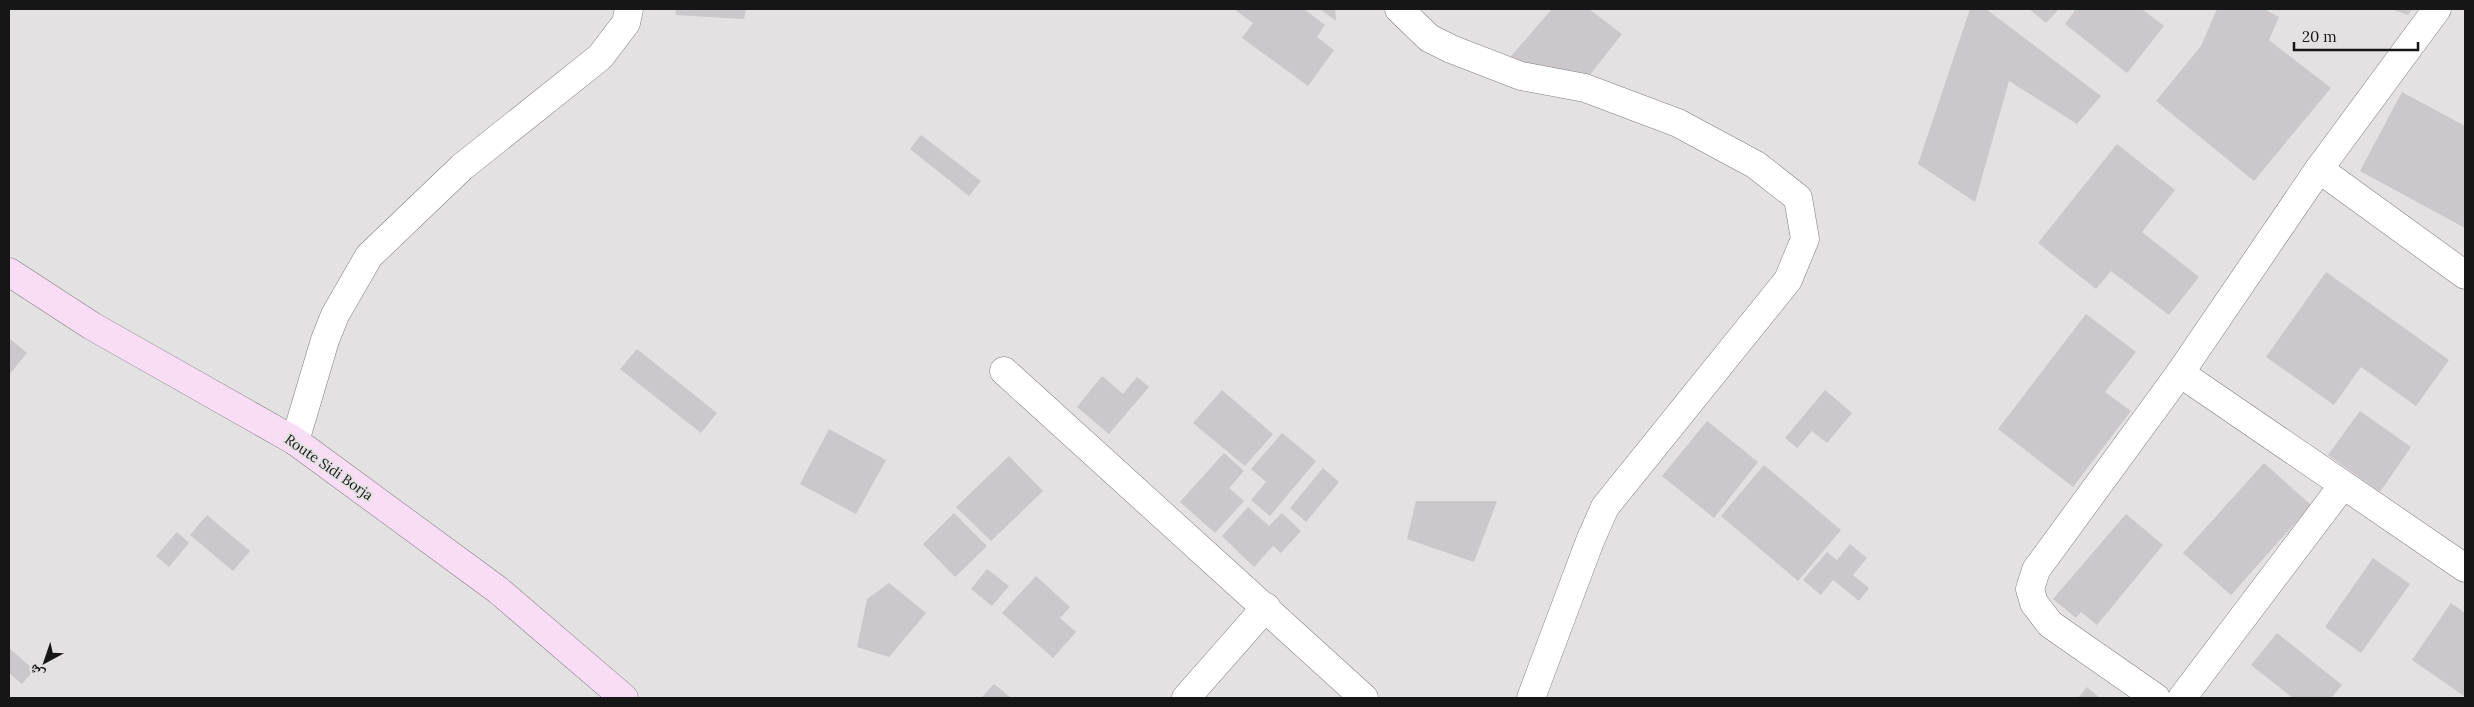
<svg xmlns="http://www.w3.org/2000/svg" width="2474" height="707" font-family="Lora,'Noto Naskh Arabic',serif">
  <style>
    .building { fill: #cbc7ca }
    .lines { fill: none; stroke-linecap: round; stroke-linejoin: round }
    .street-casing { stroke: #807d80; stroke-width: 29 }
    .secondary-casing { stroke: #807d80; stroke-width: 29 }
    .street { stroke: #fff; stroke-width: 28 }
    .secondary { stroke: #f8ddf4; stroke-width: 28 }
    .labels { text-anchor: middle; stroke-width: 4; stroke-linejoin: round; paint-order: stroke }
    .street-label { font-size: 14px; fill: #171617; stroke: #e4e1e3 }
  </style>
  <rect width="100%" height="100%" fill="#e4e1e3"/>
  <g class="building">
    <polygon points="675,9 746,9 744,19 676,15"/>
    <polygon points="1234,9 1304,9 1325,25 1317,37 1334,50 1308,86 1242,38 1253,23"/>
    <polygon points="1320,9 1335,9 1336,21"/>
    <polygon points="1552,9 1589,9 1622,34 1586,80 1505,63"/>
    <polygon points="1970,9 1986,9 2101,96 2077,124 2009,81 1975,202 1918,164"/>
    <polygon points="2029,9 2059,9 2046,23"/>
    <polygon points="2076,9 2142,9 2164,26 2127,73 2065,24"/>
    <polygon points="2217,9 2264,9 2279,17 2269,40 2331,88 2254,181 2156,101 2201,46"/>
    <polygon points="2391,9 2412,9 2408,15"/>
    <polygon points="2402,92 2465,126 2465,228 2360,171"/>
    <polygon points="921,135 981,181 969,196 910,149"/>
    <polygon points="2117,144 2175,190 2142,232 2199,277 2169,315 2111,271 2096,289 2038,243"/>
    <polygon points="2326,272 2449,360 2416,406 2361,367 2334,405 2266,357"/>
    <polygon points="2086,314 2136,352 2105,392 2131,411 2073,487 1998,429"/>
    <polygon points="9,338 27,353 9,375"/>
    <polygon points="637,349 717,413 701,433 620,369"/>
    <polygon points="1102,376 1123,394 1137,377 1149,387 1109,434 1077,407"/>
    <polygon points="1222,390 1273,434 1245,466 1193,423"/>
    <polygon points="1825,390 1852,413 1827,443 1812,431 1797,448 1785,438"/>
    <polygon points="2360,411 2411,447 2380,492 2328,455"/>
    <polygon points="1707,421 1758,462 1714,518 1662,476"/>
    <polygon points="829,429 886,460 856,514 800,484"/>
    <polygon points="1282,433 1316,461 1270,516 1251,500 1266,482 1251,469"/>
    <polygon points="1224,453 1244,471 1229,488 1244,501 1215,533 1180,502"/>
    <polygon points="1009,456 1043,491 991,541 956,507"/>
    <polygon points="2264,463 2311,505 2231,595 2183,553"/>
    <polygon points="1764,465 1841,530 1798,581 1721,516"/>
    <polygon points="1323,468 1339,482 1306,522 1290,508"/>
    <polygon points="1416,501 1497,501 1474,562 1407,539"/>
    <polygon points="1248,507 1269,526 1282,513 1301,531 1281,553 1273,546 1254,567 1222,536"/>
    <polygon points="954,513 987,546 955,577 923,544"/>
    <polygon points="2126,514 2163,545 2097,625 2081,612 2076,618 2053,599"/>
    <polygon points="207,515 250,551 233,571 190,535"/>
    <polygon points="177,532 189,543 169,567 156,556"/>
    <polygon points="1850,544 1867,558 1853,575 1869,588 1859,601 1833,580 1821,595 1803,580 1827,552 1837,560"/>
    <polygon points="2373,558 2410,584 2361,653 2325,627"/>
    <polygon points="987,569 1009,586 992,606 971,589"/>
    <polygon points="1036,576 1070,607 1060,618 1076,632 1053,658 1002,613"/>
    <polygon points="889,583 926,613 889,657 857,647 867,599"/>
    <polygon points="2451,603 2465,613 2464,696 2412,660"/>
    <polygon points="2277,633 2342,685 2331,698 2293,698 2251,665"/>
    <polygon points="9,648 34,670 22,684 9,673"/>
    <polygon points="994,684 1011,698 981,698"/>
    <polygon points="2087,687 2100,698 2078,698"/>
  </g>
  <g class="lines">
    <defs>
      <g id="street">
        <polyline points="1399,9 1429,38 1451,49 1521,76 1585,88 1678,123 1756,165 1798,198 1805,239 1788,280 1605,507 1590,541 1531,698"/>
        <polyline points="2319,169 2465,275"/>
        <polyline points="1004,371 1364,698"/>
        <polyline points="2180,373 2465,568"/>
        <polyline points="295,441 325,340 335,315 369,256 462,167 600,57 626,23 629,9"/>
        <polyline points="1186,698 1266,607"/>
        <polyline points="2156,698 2050,624 2034,603 2030,589 2036,570 2180,373 2319,169 2437,9"/>
        <polyline points="2182,698 2343,485"/>
      </g>
      <polyline id="secondary" points="9,272 92,326 295,441 498,590 624,698"/>
    </defs>
    <use href="#street" class="street-casing"/>
    <use href="#secondary" class="secondary-casing"/>
    <use href="#street" class="street"/>
    <use href="#secondary" class="secondary"/>
  </g>
  <g class="labels">
    <g class="street-label">
      <text transform="translate(329 467) rotate(35)" y="5">Route Sidi Borja</text>
    </g>
  </g>
  <rect width="2474" height="707" fill="none" stroke="#171617" stroke-width="20"/>
  <g transform="translate(45 662) rotate(220)" stroke="#e4e1e3" stroke-width="4" paint-order="stroke">
  <path d="M0-4L9 19L0 12L-9 19Z" fill="#171617"/>
  <text y="-8" font-size="14" font-weight="bold" text-anchor="middle" fill="#171617">ش</text>
  </g>
  <path d="M2294 42v8h124v-8" fill="none" stroke="#171617" stroke-width="2.5"/>
  <text x="2302" y="42" font-size="15" fill="#171617" stroke="#e4e1e3" stroke-width="4" paint-order="stroke">20 m</text>
</svg>
